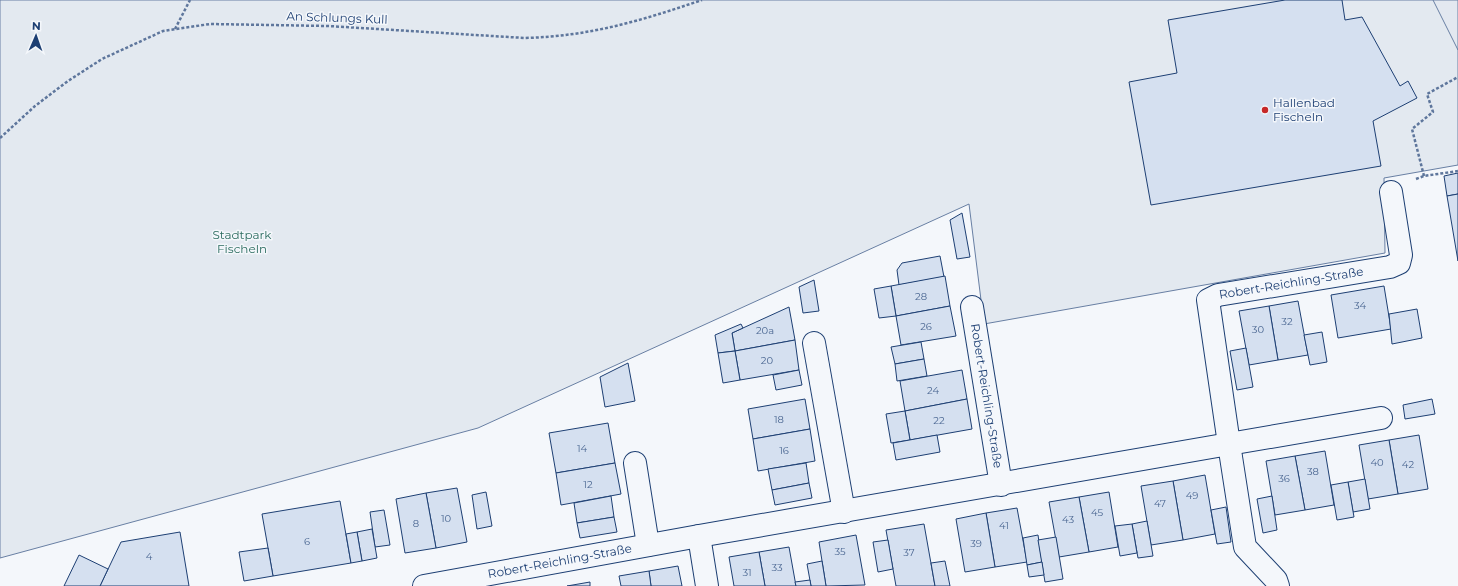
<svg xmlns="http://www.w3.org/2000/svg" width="1458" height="586" font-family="Montserrat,sans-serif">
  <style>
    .green { fill: #e3e9f0; stroke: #687fa3 }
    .parking { fill: #e3e8f0; stroke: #687fa3 }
    .building { fill: #d5e0f0; stroke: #1d3f73 }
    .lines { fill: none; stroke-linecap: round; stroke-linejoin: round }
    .minor-casing { stroke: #1d3f73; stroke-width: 24 }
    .path { stroke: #5e769c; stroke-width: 2.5; stroke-dasharray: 3 2; stroke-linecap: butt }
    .minor { stroke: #f4f7fb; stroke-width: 22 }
    .poi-dot { fill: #c62828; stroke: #f4f7fb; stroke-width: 1.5 }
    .labels { text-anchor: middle; stroke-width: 3; stroke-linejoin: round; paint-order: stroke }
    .number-label { font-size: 10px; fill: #4b6792 }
    .street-label { font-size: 12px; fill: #1d3f73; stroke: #f4f7fb }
    .poi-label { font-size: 12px; fill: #1d3f73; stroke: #f4f7fb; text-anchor: start }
    .park-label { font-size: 12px; fill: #2c6c60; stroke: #f4f7fb }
  </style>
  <rect width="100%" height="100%" fill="#f4f7fb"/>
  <polygon class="green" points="0,0 1458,0 1458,165 1384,178 1385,253 984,324 969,204 478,428 0,558"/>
  <polygon class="parking" points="1433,0 1458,0 1458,50"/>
  <g class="building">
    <polygon points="1285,0 1342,0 1345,20 1362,17 1400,86 1408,81 1417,98 1373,121 1381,166 1151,205 1129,82 1177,73 1168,20"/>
    <polygon points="1458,173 1458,194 1447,196 1444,176"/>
    <polygon points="1458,194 1458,261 1447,196"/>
    <polygon points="962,213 970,257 957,259 950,220"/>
    <polygon points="940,256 944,277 899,285 897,270 902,263"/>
    <polygon points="945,276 950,306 896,316 891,286"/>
    <polygon points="814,280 819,311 803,313 799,287"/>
    <polygon points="891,286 896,316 879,318 874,289"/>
    <polygon points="1384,286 1391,329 1338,338 1331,295"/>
    <polygon points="1298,301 1308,355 1278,360 1269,306"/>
    <polygon points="950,306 956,336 901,345 896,316"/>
    <polygon points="1269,306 1278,360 1249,365 1239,311"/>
    <polygon points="789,307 795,340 735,351 732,333"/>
    <polygon points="1417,309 1422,338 1392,344 1389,314"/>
    <polygon points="741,324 743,328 732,333 735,351 718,353 715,335"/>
    <polygon points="1322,332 1327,362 1310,365 1304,335"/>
    <polygon points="795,340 799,370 740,380 735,351"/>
    <polygon points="921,342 924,359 895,364 891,347"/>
    <polygon points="1246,348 1253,387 1237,390 1230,351"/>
    <polygon points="735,351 740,380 723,383 718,353"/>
    <polygon points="924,359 927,376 897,381 895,364"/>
    <polygon points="628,363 635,401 605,407 600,377"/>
    <polygon points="799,370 802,385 776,390 773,375"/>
    <polygon points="962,370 967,399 905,411 900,381"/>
    <polygon points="805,399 810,429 753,439 748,409"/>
    <polygon points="967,399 972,429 910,440 905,411"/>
    <polygon points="1432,399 1435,414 1405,419 1403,405"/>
    <polygon points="905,411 910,440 891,443 886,414"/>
    <polygon points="608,423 615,463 556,473 549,433"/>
    <polygon points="810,429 815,461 758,471 753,439"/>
    <polygon points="937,435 940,452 896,460 893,443"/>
    <polygon points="1419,435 1428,489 1398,494 1389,440"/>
    <polygon points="1389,440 1398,494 1368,499 1359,445"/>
    <polygon points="1325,451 1334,505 1305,510 1295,456"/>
    <polygon points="1295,456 1305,510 1275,515 1266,461"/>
    <polygon points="615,463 621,494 561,505 556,473"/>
    <polygon points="806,463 809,483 772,490 768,469"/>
    <polygon points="1205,475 1215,534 1183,540 1173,481"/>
    <polygon points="1365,479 1370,509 1353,512 1348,482"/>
    <polygon points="1173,481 1183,540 1151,545 1141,486"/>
    <polygon points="1348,482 1354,517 1337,520 1331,485"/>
    <polygon points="809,483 812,498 775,505 772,490"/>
    <polygon points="457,488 467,542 436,548 426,493"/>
    <polygon points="486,492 492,526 477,529 472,495"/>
    <polygon points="1109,492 1118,547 1089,552 1079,497"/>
    <polygon points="426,493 436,548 405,553 396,499"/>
    <polygon points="611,496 614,517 577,523 574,503"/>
    <polygon points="1272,496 1277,530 1263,533 1257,499"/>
    <polygon points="1079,497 1089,552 1059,557 1049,502"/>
    <polygon points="340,501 351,563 273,576 262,514"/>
    <polygon points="1226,507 1231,542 1217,544 1211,510"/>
    <polygon points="1017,508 1027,562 995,567 986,513"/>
    <polygon points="384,510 390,545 375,547 370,512"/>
    <polygon points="986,513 995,567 965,572 956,519"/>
    <polygon points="614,517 617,532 580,538 577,523"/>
    <polygon points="1147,521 1153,556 1138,558 1132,524"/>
    <polygon points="924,524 935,586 896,586 886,530"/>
    <polygon points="1132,524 1137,553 1120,556 1115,526"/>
    <polygon points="372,529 377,558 362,561 357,532"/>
    <polygon points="180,532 189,586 100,586 121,542"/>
    <polygon points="357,532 362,561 351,563 346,534"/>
    <polygon points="856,535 865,585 826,586 819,542"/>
    <polygon points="1038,535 1042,562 1027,565 1023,538"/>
    <polygon points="1056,537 1063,579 1045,582 1038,540"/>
    <polygon points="888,540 893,569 878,572 873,542"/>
    <polygon points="789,547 796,586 765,586 759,552"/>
    <polygon points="268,548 273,576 244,581 239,552"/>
    <polygon points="759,552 765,586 734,586 729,557"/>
    <polygon points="79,555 108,569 100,586 64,586"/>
    <polygon points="822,561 826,586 811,586 807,564"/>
    <polygon points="945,561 950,586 935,586 931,563"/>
    <polygon points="1042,562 1044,575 1029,577 1027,565"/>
    <polygon points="678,566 682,586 651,586 649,571"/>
    <polygon points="649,571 651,586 621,586 619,576"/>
    <polygon points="810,580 811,586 796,586 795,582"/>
    <polygon points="590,582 590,586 567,586"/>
  </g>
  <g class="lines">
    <defs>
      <g id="minor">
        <path id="s1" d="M972,307L1001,485"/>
        <polyline points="814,343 844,512"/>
        <path id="s2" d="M1381,418L1229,444L1208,300L1218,295L1390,267L1399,263L1401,255L1391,192"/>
        <polyline points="635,463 648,545"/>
        <polyline points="699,536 707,586"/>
        <path id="s3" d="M424,586L699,536L1229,444L1245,547L1276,580L1278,586"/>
      </g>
    </defs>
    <use href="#minor" class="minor-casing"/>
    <g class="path">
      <polyline points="175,29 190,0"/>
      <path d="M0,138L35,106L68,81L102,59L163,31L210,24L328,26L525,38C591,36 640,21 702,0"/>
      <polyline points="1424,176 1412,129 1433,112 1427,94 1458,77"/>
      <polyline points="1416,179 1424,176 1458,171"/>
    </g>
    <use href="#minor" class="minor"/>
  </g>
  <circle class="poi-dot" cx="1265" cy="110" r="4"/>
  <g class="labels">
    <g class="number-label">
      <text x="921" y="300">28</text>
      <text x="1360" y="309">34</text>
      <text x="1287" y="325">32</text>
      <text x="926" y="330">26</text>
      <text x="1258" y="333">30</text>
      <text x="765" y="334">20a</text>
      <text x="767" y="364">20</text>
      <text x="933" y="394">24</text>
      <text x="779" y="423">18</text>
      <text x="939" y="424">22</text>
      <text x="582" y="452">14</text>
      <text x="784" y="454">16</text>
      <text x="1377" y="466">40</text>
      <text x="1408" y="468">42</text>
      <text x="1313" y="475">38</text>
      <text x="1284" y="482">36</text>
      <text x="588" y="488">12</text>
      <text x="1192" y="499">49</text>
      <text x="1160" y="507">47</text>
      <text x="1097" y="516">45</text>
      <text x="446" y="522">10</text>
      <text x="1068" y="523">43</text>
      <text x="416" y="527">8</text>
      <text x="1004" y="529">41</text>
      <text x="307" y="545">6</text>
      <text x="976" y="547">39</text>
      <text x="840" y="555">35</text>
      <text x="909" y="556">37</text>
      <text x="149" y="560">4</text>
      <text x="777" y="571">33</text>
      <text x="747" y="576">31</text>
    </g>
    <g class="street-label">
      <text transform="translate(337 18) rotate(2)" y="4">An Schlungs Kull</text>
      <text dy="4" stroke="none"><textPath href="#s2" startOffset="385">Robert-Reichling-Straße</textPath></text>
      <text dy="4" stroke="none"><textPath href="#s1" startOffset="90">Robert-Reichling-Straße</textPath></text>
      <text dy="4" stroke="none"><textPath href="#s3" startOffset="138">Robert-Reichling-Straße</textPath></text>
    </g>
    <g class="poi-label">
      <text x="1273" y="107">Hallenbad<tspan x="1273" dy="14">Fischeln</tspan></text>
    </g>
    <g class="park-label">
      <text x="242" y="239">Stadtpark<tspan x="242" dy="14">Fischeln</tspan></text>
    </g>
  </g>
  <g transform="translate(36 36) rotate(2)" stroke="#f4f7fb" stroke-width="3" paint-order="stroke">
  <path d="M0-3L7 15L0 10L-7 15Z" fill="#1d3f73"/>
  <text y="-6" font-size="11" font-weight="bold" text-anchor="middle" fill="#1d3f73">N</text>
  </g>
</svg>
